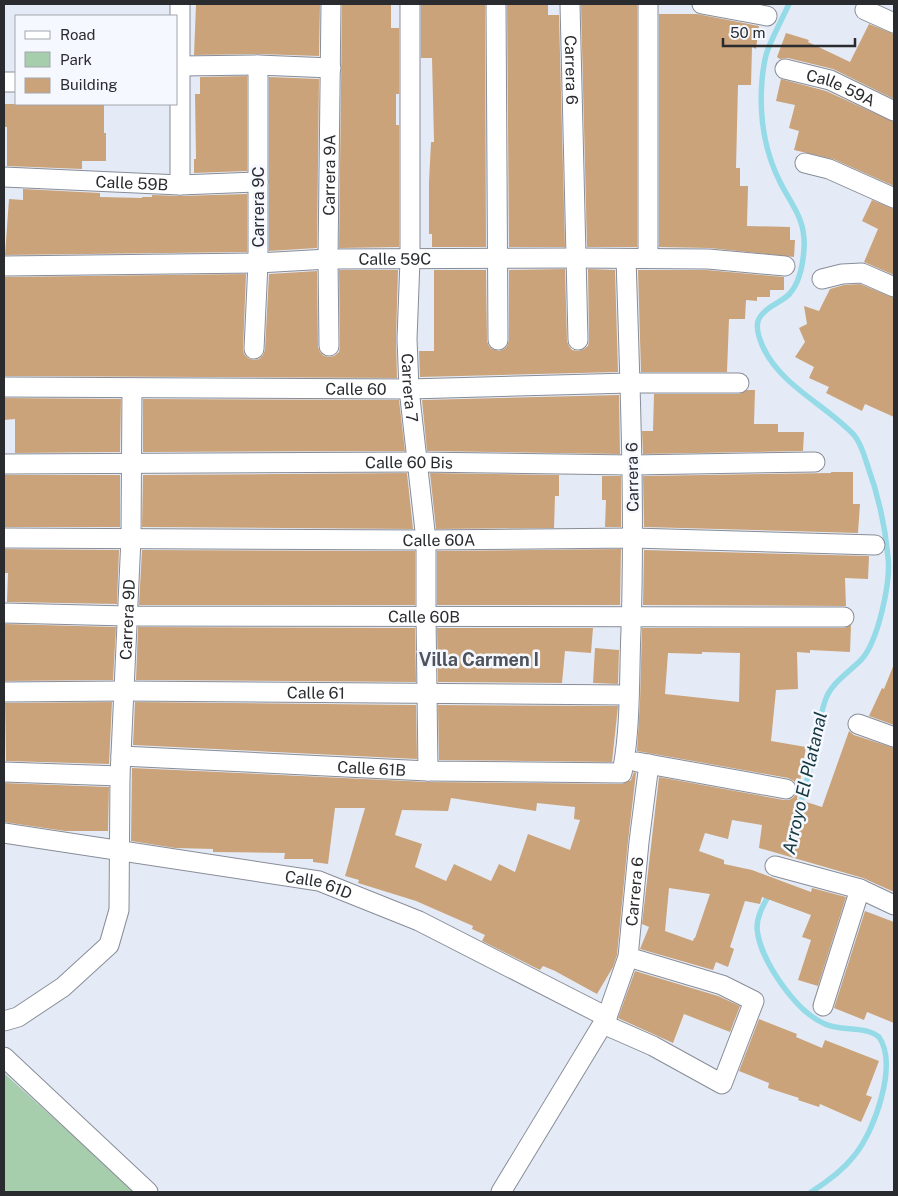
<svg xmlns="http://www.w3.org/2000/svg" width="898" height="1196" font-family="'Public Sans',sans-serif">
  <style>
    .green { fill: #a6cdac }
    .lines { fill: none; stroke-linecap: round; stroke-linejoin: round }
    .stream { stroke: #94dbe7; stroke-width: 5.5 }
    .building { fill: #caa37a; fill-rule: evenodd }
    .minor-casing { stroke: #888d98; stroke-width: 21 }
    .minor { stroke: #fff; stroke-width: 19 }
    .labels { text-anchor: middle; stroke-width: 5; stroke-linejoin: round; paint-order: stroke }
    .street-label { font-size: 16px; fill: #292b2f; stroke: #f5f8ff }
    .neighbourhood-label { font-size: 18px; font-weight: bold; fill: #4d525b; stroke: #f5f8ff }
    .water-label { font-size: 18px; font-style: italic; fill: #14373d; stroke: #f5f8ff }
  </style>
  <rect width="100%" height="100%" fill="#e5ebf6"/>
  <polygon class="green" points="4,1073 135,1192 4,1192"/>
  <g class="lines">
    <g class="stream">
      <path d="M789,4C782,19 774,34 768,49C764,59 763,70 762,80C759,116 764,150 780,182C792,206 806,219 804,249C803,263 800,281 791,292C788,297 781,300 777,303C755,315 753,325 763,347C780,385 826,405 854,435C860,442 864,454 867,464C878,494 885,524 888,557C891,582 878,642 861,660C848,673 831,683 825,701C819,719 816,740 812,759C809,775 803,791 800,807"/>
      <path d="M770,893C764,904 757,915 757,928C759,959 796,1012 825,1024C842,1032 864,1025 879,1037C898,1064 875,1131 854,1156C843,1170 827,1182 811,1192"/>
    </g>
  </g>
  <g class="building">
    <polygon points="196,4 320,4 319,56 258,54 194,55"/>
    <polygon points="342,4 391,4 391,28 399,28 399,94 396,94 396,125 399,125 399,247 339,248"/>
    <polygon points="421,4 485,4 486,247 432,247 432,234 429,234 429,182 431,142 434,142 432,58 421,58"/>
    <polygon points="507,4 548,4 548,15 559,15 565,247 509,247"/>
    <polygon points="609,4 637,4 637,247 587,247 581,5"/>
    <polygon points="659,14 697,14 759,26 756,49 752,47 751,85 738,85 736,168 740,168 740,186 748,186 747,226 790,227 790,240 795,240 794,257 709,248 659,247"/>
    <polygon points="869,24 894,34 894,99 833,69 788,58 780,59 777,57 786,33 809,40 808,42 850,62"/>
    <polygon points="247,76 247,171 194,173 194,159 196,159 195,94 200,94 200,77"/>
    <polygon points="269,77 319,79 317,248 269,251"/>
    <polygon points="781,79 826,91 894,122 894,186 833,159 794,150 799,131 789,128 795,105 776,101"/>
    <polygon points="4,104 104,104 104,133 106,133 106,161 82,161 82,169 7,166 7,127 4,127"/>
    <polygon points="23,189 100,193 100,197 142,198 142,197 152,197 152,195 180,196 247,194 247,252 5,255 9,199 23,200"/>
    <polygon points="872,200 894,209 894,275 864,262 878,229 862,221"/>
    <polygon points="565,269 567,341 569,346 572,350 578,351 584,349 588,346 589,340 588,269 615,270 618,372 420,377 419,351 434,351 434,270 486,270 487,341 489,346 492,349 499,351 504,349 507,346 509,340 509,270"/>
    <polygon points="339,270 398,270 396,339 397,378 4,376 5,277 246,274 243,349 244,354 248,358 254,360 259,359 263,355 265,350 269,274 317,271 318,347 320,352 324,356 329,357 334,356 339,352 340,346"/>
    <polygon points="638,270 707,270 784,277 784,290 770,290 770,297 757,297 757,301 746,300 745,319 729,319 727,372 641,372"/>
    <polygon points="860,284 894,298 894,417 865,404 862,411 826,393 829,387 809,378 814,367 795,357 805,342 799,328 807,324 804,306 819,311 830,289 844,285"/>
    <polygon points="747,390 755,390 754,424 778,424 778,432 804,432 803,451 643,454 642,431 653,431 654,394 739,394"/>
    <polygon points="619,395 620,454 427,451 422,400"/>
    <polygon points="4,398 121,399 120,452 15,453 15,419 4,420"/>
    <polygon points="143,399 399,400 405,451 143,452"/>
    <polygon points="831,472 853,472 853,504 860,504 858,533 644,527 643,476 831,473"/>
    <polygon points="407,473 413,529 142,527 143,475"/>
    <polygon points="430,473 559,475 559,496 555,496 554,528 436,529"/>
    <rect x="4" y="475" width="116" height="52"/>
    <polygon points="602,476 621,476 621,527 605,527 606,500 602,500"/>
    <polygon points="4,549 119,550 117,604 7,602 8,573 4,573"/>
    <polygon points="621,549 620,605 437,605 437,551"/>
    <polygon points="142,550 415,551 415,605 139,605"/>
    <polygon points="644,550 869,556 868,579 845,578 846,606 643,605"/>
    <polygon points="4,624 116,627 113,680 4,681"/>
    <path d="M851,625L850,652L810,650V653L797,652L798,689L776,690L771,741L806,747L797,799L822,807L849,731L854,735L894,748V892L863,878L759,848L762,825L732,820L728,839L705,833L699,851L724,860V864L752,870L811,892L812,888L846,897L818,986L798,980L811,940L802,937L811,915L762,897L760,904L745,901L730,947L734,949L728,967L716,962L713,970L640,949L649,927L642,924L659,777L784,800H789L794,797L797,791L796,785L794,781L788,778L637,751L640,702L642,628H844ZM702,652L740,653L739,702L665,694L668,653L702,654ZM669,888L710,894L695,938H694L693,941L665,931Z"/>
    <polygon points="138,627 415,628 416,682 136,680"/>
    <polygon points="437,628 593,628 591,653 565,651 562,683 438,682"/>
    <polygon points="595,648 619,650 618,684 593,683"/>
    <polygon points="894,664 894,725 869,716 882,688 884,689"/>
    <polygon points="112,702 109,764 6,761 5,703"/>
    <polygon points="135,702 416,705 417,759 133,745"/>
    <polygon points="438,705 618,706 612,762 439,760"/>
    <path d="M132,768L428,782L622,784L631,780L634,772L636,773L628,841L617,955L613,967L597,994L555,971L543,966L540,970L482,941L485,935L472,929L473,926L416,901L358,883L359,880L345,876L365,808H335L328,864L313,862V859H284L285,853L213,852V849L175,848L131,841ZM451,798L536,811L537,803L575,807L574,819L580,820L570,850L528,834L515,872L499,864L491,881L454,864L446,881L415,867L422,844L395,835L402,810L448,811Z"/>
    <polygon points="4,783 109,787 108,831 65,831 4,822"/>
    <polygon points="865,911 894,922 894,1023 867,1012 864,1020 834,1008"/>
    <polygon points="635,971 718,996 740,1006 730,1032 684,1014 673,1043 618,1018"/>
    <polygon points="759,1019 797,1034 796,1037 822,1048 825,1040 879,1061 866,1095 872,1097 861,1122 820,1104 819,1107 798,1100 799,1098 768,1088 769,1083 739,1071"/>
  </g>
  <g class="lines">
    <defs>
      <g id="minor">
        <polyline points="180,4 180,185"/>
        <path id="s1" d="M410,4V260L407,339L409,389L426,540V615L428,771"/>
        <polyline points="496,4 498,340"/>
        <path id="s2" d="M570,4L578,340"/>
        <polyline points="702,4 767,16"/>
        <polyline points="865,10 894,23"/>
        <polyline points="180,66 258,65 331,68"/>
        <path id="s3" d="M785,69L830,80L894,111"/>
        <polyline points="4,82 16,82"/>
        <polyline points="805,163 829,169 894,198"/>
        <path id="s4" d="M4,177L180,185L258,182"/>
        <polyline points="648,258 648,4"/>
        <path id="s5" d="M4,266L258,263L328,259L576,258L708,259L785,266"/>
        <polyline points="822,279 842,274 862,273 894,287"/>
        <path id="s6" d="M329,346L328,259L331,4"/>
        <polyline points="254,349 258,263 258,65"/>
        <path id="s7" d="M4,387L409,389L630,383H739"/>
        <path id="s8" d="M4,464L417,462L632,465L815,462"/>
        <path id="s9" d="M4,538L426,540L633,538L875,545"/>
        <path id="s10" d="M4,613L128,616L844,617"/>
        <path id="s11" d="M4,692L123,691L629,695"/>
        <polyline points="858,724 894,737"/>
        <path id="s12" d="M121,756L428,771L622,773C631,728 629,676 631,630C635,506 630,382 626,259"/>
        <polyline points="637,762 786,789"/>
        <polyline points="4,772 120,776"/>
        <path id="s13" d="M4,833L319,881L419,921L607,1017"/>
        <polyline points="775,866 860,889 894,905"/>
        <polyline points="823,1006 860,889"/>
        <path id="s14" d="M4,1021L18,1017L63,987L109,945L119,910L120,776L131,538L132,388"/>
        <polyline points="603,1024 653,1046 722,1084 754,1001 722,985 628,957"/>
        <polyline points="4,1057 148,1192"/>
        <path id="s15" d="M501,1192L607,1017L628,957L639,842L649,764"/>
      </g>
    </defs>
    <use href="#minor" class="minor-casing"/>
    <use href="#minor" class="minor"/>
  </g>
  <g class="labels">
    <g class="street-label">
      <text dy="6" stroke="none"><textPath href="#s2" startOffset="66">Carrera 6</textPath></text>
      <text dy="6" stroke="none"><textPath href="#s3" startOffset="59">Calle 59A</textPath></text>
      <text dy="6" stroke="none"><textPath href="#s6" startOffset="171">Carrera 9A</textPath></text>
      <text dy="6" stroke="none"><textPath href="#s4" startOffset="128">Calle 59B</textPath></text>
      <text transform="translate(258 207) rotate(-90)" y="6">Carrera 9C</text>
      <text dy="6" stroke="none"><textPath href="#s5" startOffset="391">Calle 59C</textPath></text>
      <text dy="6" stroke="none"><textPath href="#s7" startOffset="352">Calle 60</textPath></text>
      <text dy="6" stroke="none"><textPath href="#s1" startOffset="384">Carrera 7</textPath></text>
      <text dy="6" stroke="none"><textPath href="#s8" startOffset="405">Calle 60 Bis</textPath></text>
      <text transform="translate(632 477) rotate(-91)" y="6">Carrera 6</text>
      <text dy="6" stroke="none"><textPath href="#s9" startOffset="435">Calle 60A</textPath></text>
      <text dy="6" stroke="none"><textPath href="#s10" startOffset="420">Calle 60B</textPath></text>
      <text dy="6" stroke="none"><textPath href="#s14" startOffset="458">Carrera 9D</textPath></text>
      <text dy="6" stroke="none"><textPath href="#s11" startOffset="312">Calle 61</textPath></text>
      <text dy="6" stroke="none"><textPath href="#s12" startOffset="251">Calle 61B</textPath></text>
      <text dy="6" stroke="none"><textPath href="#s13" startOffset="319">Calle 61D</textPath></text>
      <text dy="6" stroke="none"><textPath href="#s15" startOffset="334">Carrera 6</textPath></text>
    </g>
    <g class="neighbourhood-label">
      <text x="479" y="666">Villa Carmen I</text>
    </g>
    <g class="water-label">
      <text transform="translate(805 783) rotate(-77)" y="6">Arroyo El Platanal</text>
    </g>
  </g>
  <rect width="898" height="1196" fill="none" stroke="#292b2f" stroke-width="10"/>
  <rect x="15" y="15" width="162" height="90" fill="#f5f8ff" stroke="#a3a6ac"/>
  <rect x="25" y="31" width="25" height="8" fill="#ffffff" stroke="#a3a6ac"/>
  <text x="60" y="40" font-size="15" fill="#292b2f">Road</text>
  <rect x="25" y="52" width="25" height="15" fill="#a6cdac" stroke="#a3a6ac"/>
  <text x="60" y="65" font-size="15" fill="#292b2f">Park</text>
  <rect x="25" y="78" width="25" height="15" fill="#caa37a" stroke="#a3a6ac"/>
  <text x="60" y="90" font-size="15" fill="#292b2f">Building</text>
  <path d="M723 38v8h132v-8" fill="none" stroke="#292b2f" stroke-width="2.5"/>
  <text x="730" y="38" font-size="15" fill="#292b2f" stroke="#f5f8ff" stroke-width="4" paint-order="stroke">50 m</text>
</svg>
